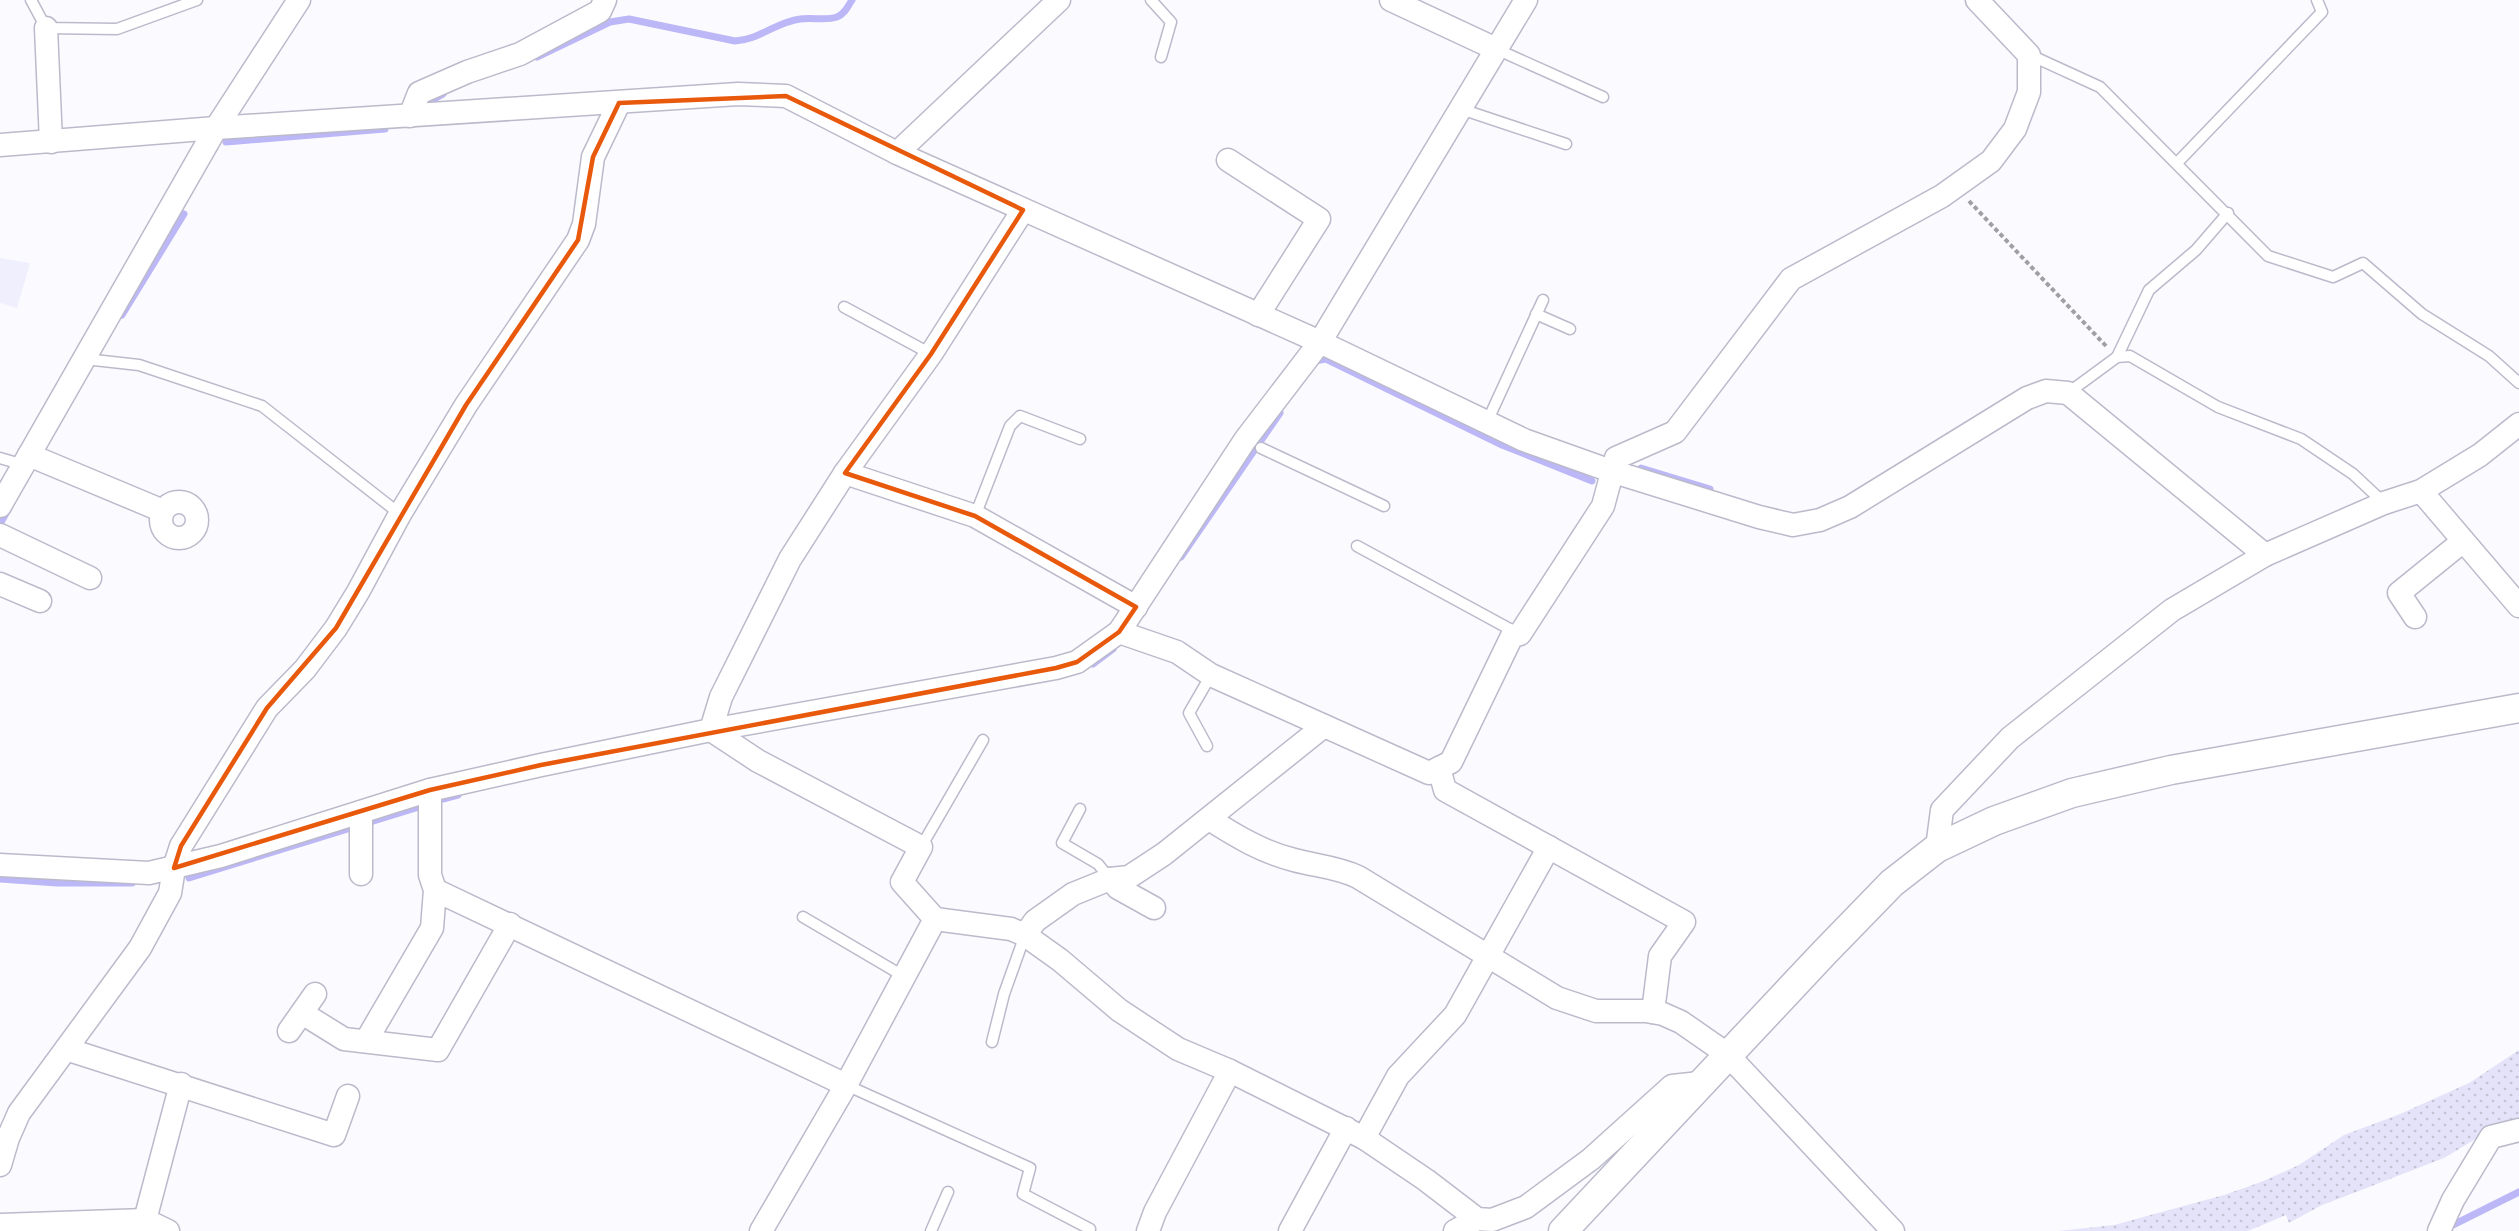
<svg xmlns="http://www.w3.org/2000/svg" width="2519" height="1231" font-family="Montserrat,sans-serif">
  <style>
    .built { fill: #efeffe }
    .grass { fill: url(#grass-dots) }
    .lines { fill: none; stroke-linecap: round; stroke-linejoin: round }
    .stream { stroke: #bcb7f6; stroke-width: 7 }
    .service-casing { stroke: #bbbacb; stroke-width: 13 }
    .minor-casing { stroke: #bbbacb; stroke-width: 25 }
    .tertiary-casing { stroke: #bbbacb; stroke-width: 31 }
    .path { stroke: #9f9fa4; stroke-width: 4; stroke-dasharray: 4.5 3; stroke-linecap: butt }
    .service { stroke: #fff; stroke-width: 10 }
    .minor { stroke: #fff; stroke-width: 22 }
    .tertiary { stroke: #fff; stroke-width: 28 }
    .marked { fill: none; stroke: #e8590c; stroke-width: 4.5; stroke-linejoin: round }
  </style>
  <defs>
    <pattern id="grass-dots" width="8" height="8" patternUnits="userSpaceOnUse" patternTransform="scale(1.5)"><rect width="8" height="8" fill="#e4e3f9"/><path d="M2 2h.1M6 6h.1" fill="none" stroke="#c4c3d6" stroke-width="1.8" stroke-linecap="round"/></pattern>
  </defs>
  <rect width="100%" height="100%" fill="#fbfbff"/>
  <polygon class="built" points="0,258 30,263 17,308 0,303"/>
  <polygon class="grass" points="2519,1050 2519,1123 2484,1134 2444,1158 2320,1206 2289,1223 2286,1215 2248,1231 2058,1231 2114,1225 2224,1195 2261,1182 2299,1165 2344,1135 2400,1114 2469,1083"/>
  <g class="lines">
    <g class="stream">
      <path d="M537,57L610,22L629,19L735,41C759,40 776,22 800,19C812,17 826,21 837,17C845,14 848,6 852,0"/>
      <polyline points="422,106 443,94"/>
      <polyline points="226,142 385,129"/>
      <polyline points="122,315 184,214"/>
      <polyline points="1313,364 1315,361 1326,359 1502,445 1592,481"/>
      <polyline points="1641,468 1710,489"/>
      <polyline points="0,524 9,508"/>
      <polyline points="1181,557 1280,413"/>
      <polyline points="1093,664 1113,649"/>
      <polyline points="443,799 458,795"/>
      <polyline points="189,878 419,807"/>
      <polyline points="0,879 57,883 132,883"/>
      <polyline points="2447,1228 2519,1192"/>
    </g>
    <defs>
      <g id="service">
        <polyline points="31,0 46,28 117,29 197,0"/>
        <polyline points="1151,0 1171,22 1161,57"/>
        <polyline points="1496,49 1603,97"/>
        <polyline points="2030,55 2100,87 2268,256 2333,277 2363,263 2422,314 2489,356 2519,383"/>
        <polyline points="1461,109 1566,144"/>
        <polyline points="2177,163 2322,12 2317,0"/>
        <polyline points="844,307 931,354"/>
        <polyline points="1536,314 1570,329"/>
        <polyline points="2117,357 2149,290 2196,250 2228,213"/>
        <polyline points="85,359 139,365 262,406 400,514"/>
        <polyline points="2068,393 2117,357 2130,356 2218,407 2301,439 2353,474 2384,503"/>
        <polyline points="1487,422 1543,300"/>
        <polyline points="1261,448 1384,506"/>
        <polyline points="0,458 24,465"/>
        <polyline points="975,516 1010,426 1020,416 1080,439"/>
        <polyline points="1357,546 1517,633"/>
        <polyline points="1207,746 1189,713 1211,675"/>
        <polyline points="1080,809 1062,843 1098,864 1110,879"/>
        <polyline points="921,847 983,740"/>
        <polyline points="803,917 905,977"/>
        <polyline points="992,1042 1004,994 1025,935"/>
        <polyline points="846,1085 1030,1168 1023,1194 1090,1229"/>
        <polyline points="931,1231 948,1192"/>
      </g>
      <g id="minor">
        <polyline points="1391,0 1496,49"/>
        <polyline points="46,28 51,142"/>
        <polyline points="410,116 419,93 467,72 520,54 600,11 605,0"/>
        <polyline points="0,145 216,128 738,94 786,96 897,153 1320,342 1524,440 1611,471 1759,517 1793,525 1820,520 1850,507 2027,398 2046,391 2068,393 2265,555"/>
        <polyline points="897,153 1059,0"/>
        <polyline points="1228,160 1319,219 1258,315"/>
        <polyline points="29,455 163,511"/>
        <polyline points="845,473 975,516 1136,607"/>
        <polyline points="2421,491 2519,606"/>
        <circle cx="179" cy="520" r="18"/>
        <polyline points="0,506 216,128 299,0"/>
        <polyline points="0,535 90,578"/>
        <polyline points="0,584 40,601"/>
        <polyline points="2415,617 2399,593 2462,542"/>
        <polyline points="1119,632 1177,652 1211,675 1429,773 1451,762 1512,636 1520,634 1603,506 1616,458 1675,432 1791,279 1942,196 1991,161 2015,129 2029,92 2029,55 1977,0"/>
        <polyline points="711,730 758,761 921,847 902,882 935,919 846,1085 761,1231"/>
        <polyline points="711,730 721,697 790,559 845,473 931,354 1023,210"/>
        <polyline points="1439,768 1445,790 1684,922 1660,956 1653,1012"/>
        <path d="M1209,819C1236,836 1262,852 1294,860C1316,866 1337,867 1358,877L1557,998L1596,1011H1646L1663,1014L1681,1022L1727,1054L1893,1231"/>
        <polyline points="1937,848 1942,810 2010,738 2172,610 2265,555 2384,503 2421,491 2480,455 2519,424"/>
        <polyline points="0,865 149,873 221,856 430,790 541,765 711,730 1056,668 1077,662 1119,632 1245,440 1320,342 1526,0"/>
        <polyline points="361,874 361,812"/>
        <polyline points="1110,879 1118,888 1154,908"/>
        <polyline points="435,890 846,1085"/>
        <polyline points="935,919 1011,929 1025,935 1060,960 1119,1010 1178,1049 1230,1071 1364,1138 1426,1180 1477,1219 1492,1220 1526,1207 1591,1159 1672,1086 1700,1083"/>
        <polyline points="1025,935 1035,921 1073,894 1110,879 1129,877 1164,854 1324,726"/>
        <polyline points="302,1013 344,1039 438,1050 510,924"/>
        <polyline points="289,1031 315,994"/>
        <polyline points="366,1041 432,928 435,890 430,875 430,790"/>
        <polyline points="66,1049 334,1135 348,1096"/>
        <polyline points="1364,1138 1398,1076 1455,1015 1549,847"/>
        <polyline points="0,1165 8,1138 19,1113 140,948 170,893 174,868 181,846 267,708 305,669 336,628 358,592 400,514 466,405 578,240 584,224 593,157 619,103"/>
        <polyline points="145,1220 181,1084"/>
        <polyline points="0,1225 145,1220 168,1231"/>
        <polyline points="1148,1231 1155,1212 1230,1071"/>
        <polyline points="1290,1231 1346,1128"/>
        <polyline points="1455,1231 1477,1219"/>
        <polyline points="2439,1231 2453,1200 2491,1137 2519,1130"/>
      </g>
      <polyline id="tertiary" points="1563,1231 1824,953 1892,883 1937,848 1994,821 2072,793 2171,770 2519,708"/>
    </defs>
    <use href="#service" class="service-casing"/>
    <use href="#minor" class="minor-casing"/>
    <use href="#tertiary" class="tertiary-casing"/>
    <polyline class="path" points="1969,201 2106,346"/>
    <use href="#service" class="service"/>
    <use href="#minor" class="minor"/>
    <use href="#tertiary" class="tertiary"/>
  </g>
  <path class="marked" d="M786,96L1023,210L931,354L845,473L975,516L1136,607L1119,632L1077,662L1056,668L541,765L430,790L174,868L181,846L267,708L336,628L466,405L578,240L593,157L619,103Z"/>
</svg>
